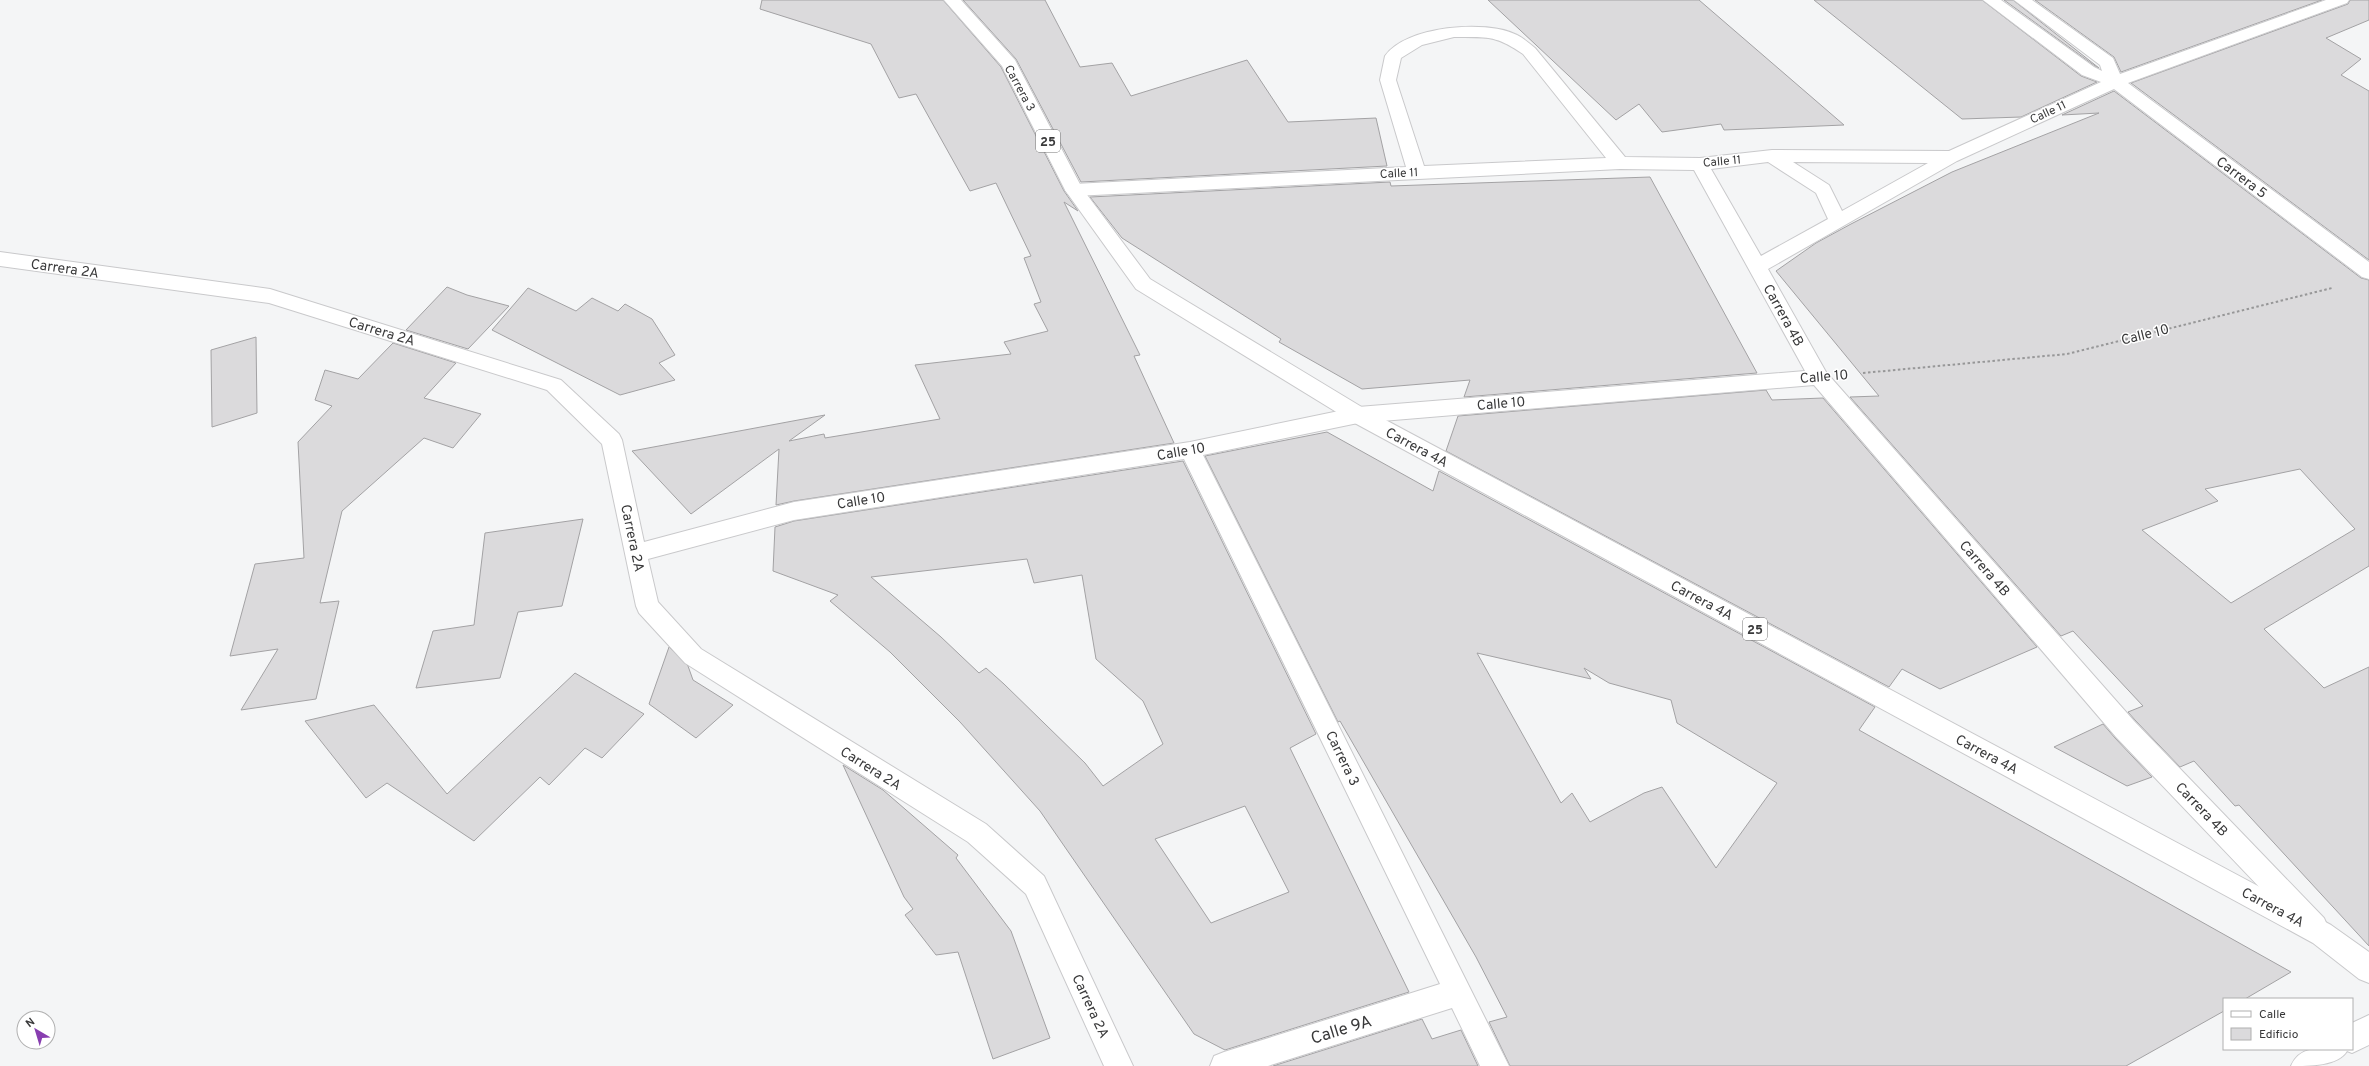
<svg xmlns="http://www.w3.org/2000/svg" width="2369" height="1066" font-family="Overpass,sans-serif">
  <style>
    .building { fill: #dbdadc; stroke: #a3a2a4; fill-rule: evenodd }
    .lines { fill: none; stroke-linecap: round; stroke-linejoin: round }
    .minor-casing { stroke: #c9c9cb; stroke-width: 2 }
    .major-casing { stroke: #c9c9cb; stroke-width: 2 }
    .path { stroke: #979798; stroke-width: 2; stroke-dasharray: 2.5 2.5; stroke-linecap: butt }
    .minor { fill: #fff; fill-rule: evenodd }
    .major { fill: #fff; fill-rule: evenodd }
    .labels { text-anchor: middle; stroke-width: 3; stroke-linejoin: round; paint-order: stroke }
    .far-street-label { font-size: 12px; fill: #39393a; stroke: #fff }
    .shield { fill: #fff; stroke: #747475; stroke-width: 1 }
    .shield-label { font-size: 13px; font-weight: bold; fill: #39393a }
    .street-label { font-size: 14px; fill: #39393a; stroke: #fff }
    .near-street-label { font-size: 17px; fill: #39393a; stroke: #fff }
  </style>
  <rect width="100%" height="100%" fill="#f4f5f6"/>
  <g class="building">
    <polygon points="762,0 943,0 1001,67 1064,191 1078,211 1064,202 1140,355 1134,356 1174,443 794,501 776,505 779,449 691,514 632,451 825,415 789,441 824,434 825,438 940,419 915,365 1011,354 1004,342 1048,331 1034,304 1041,302 1024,258 1031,256 996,183 970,191 916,94 899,98 871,44 760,9"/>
    <polygon points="963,0 1045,0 1080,67 1112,63 1131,96 1247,60 1288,122 1376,118 1387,166 1081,182 1016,59"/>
    <polygon points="1488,0 1699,0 1844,125 1724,130 1721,124 1662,132 1639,104 1616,120"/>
    <polygon points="1814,0 1982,0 2081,76 2097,82 2021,117 1962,119"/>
    <polygon points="2004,0 2013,0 2099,68 2095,66"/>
    <polygon points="2035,0 2322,0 2121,72 2114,57"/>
    <polygon points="2350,0 2369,0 2369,20 2326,38 2361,59 2341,75 2369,91 2369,260 2131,83 2348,4"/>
    <path d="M2114,91L2361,278L2369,280V566L2264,629L2324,688L2369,667V946L2239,805L2235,806L2194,761L2180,767L2135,720L2128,712L2143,706L2073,631L2061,636L1850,397L1879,396L1776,271L1816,243L1851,224L1952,172L2099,113L2062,115ZM2300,469L2355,529L2231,603L2142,530L2218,501L2205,489Z"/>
    <polygon points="1650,177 1757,373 1464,397 1470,380 1362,389 1279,342 1281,339 1122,238 1090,197 1390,182 1391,186"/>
    <polygon points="447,287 467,295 509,306 468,349 406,330"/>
    <polygon points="528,288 576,311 592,298 618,311 625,304 652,319 675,355 659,363 675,380 620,395 492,330"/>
    <polygon points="256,337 257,413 212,427 211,350"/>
    <polygon points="393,343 456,363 424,398 481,414 453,448 424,438 342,511 320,603 339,601 316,699 241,710 278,649 230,656 255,564 304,558 298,442 332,406 315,400 325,370 358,379"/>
    <polygon points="1766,390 1772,400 1823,398 2037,647 1940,689 1902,669 1889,687 1446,451 1458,416"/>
    <path d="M1327,432L1433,491L1439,471L1875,707L1859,730L2291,972L2245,999H2224V1011L2126,1066H1510L1489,1022L1507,1017L1476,957L1340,721L1338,722L1205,456ZM1477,653L1591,679L1584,668L1609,683L1671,700L1677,723L1777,783L1716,868L1662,787L1644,793L1590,822L1572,793L1561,803Z"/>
    <path d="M1183,461L1316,734L1290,748L1409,992L1225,1050L1194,1034L1040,811L960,722L890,652L830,601L838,595L773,571L775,527L794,521ZM1027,559L1034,583L1082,575L1096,659L1143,701L1163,744L1103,786L1085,763L1004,684L986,668L979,673L941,637L871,577ZM1245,806L1289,892L1211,923L1155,839Z"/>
    <polygon points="583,519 562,606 518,612 500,678 416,688 433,631 474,625 485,533"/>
    <polygon points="669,647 688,666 693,680 733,705 696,738 649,704"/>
    <polygon points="575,673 644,714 602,758 585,748 549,785 540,777 474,841 387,783 366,798 305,721 374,705 447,794"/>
    <polygon points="2103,724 2115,738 2152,777 2127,786 2054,747"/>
    <polygon points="843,765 883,790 958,855 956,858 1011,931 1050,1038 993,1059 958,952 936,955 905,915 913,909 904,897"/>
    <polygon points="1422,1019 1432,1039 1461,1030 1478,1066 1273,1066"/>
  </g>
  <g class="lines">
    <defs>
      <g id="minor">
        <path d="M1983,0H2001L2094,67L2102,71L2100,65L2014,0H2032L2113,58L2120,74L2326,0H2349L2347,3L2128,83L2369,262V279L2362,277L2114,89L1957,161L1768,269L1826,372L2134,721L2324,918L2328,927L2324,936L2315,940L2306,936L2116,737L1814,385L1358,423L1203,455L1509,1066H1480L1452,1008L1268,1066H1210L1214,1056L1224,1052L1440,984L1184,459L794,520L648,559L658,602L701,649L986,824L1044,876L1133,1066H1104L1026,894L968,842L685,663L639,613L636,606L602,444L547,390L269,303L0,266V252L270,289L561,380L619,434L622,440L644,542L794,502L1190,442L1358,407L1805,371L1694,170L1620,169L1074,196L1068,194L1065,190L1068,186L1074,184L1406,167L1380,80L1385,56C1405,26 1487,19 1517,35C1523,38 1529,43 1535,48L1625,157L1700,158L1772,150L1949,151L2101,82L2082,75ZM1454,37C1487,37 1496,35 1523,54L1606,158L1424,166L1396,80L1401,58L1422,45ZM1768,162L1816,193L1828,219L1761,256L1711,169ZM1793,162L1928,163L1842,211L1829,185Z"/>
        <path d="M2369,1015V1045L2352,1053L2347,1051C2338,1066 2310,1066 2291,1066C2301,1042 2330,1049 2352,1049V1023Z"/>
      </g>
      <polygon id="major" points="944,0 961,0 1015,60 1082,188 1150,279 1365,409 2331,925 2369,952 2369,983 2359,979 2313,943 1351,421 1136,289 1065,190 1002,66"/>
    </defs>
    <use href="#minor" class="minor-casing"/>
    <use href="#major" class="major-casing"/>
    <polyline class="path" points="1863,373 2067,354 2332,288"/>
    <use href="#minor" class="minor"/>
    <use href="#major" class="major"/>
  </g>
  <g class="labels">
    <g class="far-street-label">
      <text transform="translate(1020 88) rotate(61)" y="4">Carrera 3</text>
      <text transform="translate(2048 112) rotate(-25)" y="4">Calle 11</text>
      <text transform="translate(1722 161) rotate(-5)" y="4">Calle 11</text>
      <text transform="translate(1399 173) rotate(-3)" y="4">Calle 11</text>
    </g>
    <g class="shield">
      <rect x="1036" y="130" width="24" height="22" rx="3"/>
      <rect x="1743" y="618" width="24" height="22" rx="3"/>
    </g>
    <g class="shield-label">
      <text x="1048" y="146">25</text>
      <text x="1755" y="634">25</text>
    </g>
    <g class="street-label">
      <text transform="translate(2242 177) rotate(37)" y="5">Carrera 5</text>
      <text transform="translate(65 268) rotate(8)" y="5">Carrera 2A</text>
      <text transform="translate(1784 315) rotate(61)" y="5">Carrera 4B</text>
      <text transform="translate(382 331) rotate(17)" y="5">Carrera 2A</text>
      <text transform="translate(2145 334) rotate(-14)" y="5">Calle 10</text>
      <text transform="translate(1824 376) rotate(-5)" y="5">Calle 10</text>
      <text transform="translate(1501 403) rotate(-5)" y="5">Calle 10</text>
      <text transform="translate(1417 447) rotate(28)" y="5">Carrera 4A</text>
      <text transform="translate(1181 451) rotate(-10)" y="5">Calle 10</text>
      <text transform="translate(861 500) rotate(-9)" y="5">Calle 10</text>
      <text transform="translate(633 538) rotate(78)" y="5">Carrera 2A</text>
      <text transform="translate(1985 568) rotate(49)" y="5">Carrera 4B</text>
      <text transform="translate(1702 600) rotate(28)" y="5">Carrera 4A</text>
      <text transform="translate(1987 754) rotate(28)" y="5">Carrera 4A</text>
      <text transform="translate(1343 758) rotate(64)" y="5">Carrera 3</text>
      <text transform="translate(871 768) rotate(32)" y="5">Carrera 2A</text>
      <text transform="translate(2202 809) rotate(46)" y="5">Carrera 4B</text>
      <text transform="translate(2273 907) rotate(28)" y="5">Carrera 4A</text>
      <text transform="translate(1091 1006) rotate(65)" y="5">Carrera 2A</text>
    </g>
    <g class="near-street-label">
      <text transform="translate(1341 1029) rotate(-17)" y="6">Calle 9A</text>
    </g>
  </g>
  <rect x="2223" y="998" width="130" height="52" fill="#ffffff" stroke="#b0b0b0"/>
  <rect x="2231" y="1011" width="20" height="6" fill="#ffffff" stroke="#b0b0b0"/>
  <text x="2259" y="1018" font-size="12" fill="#39393a">Calle</text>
  <rect x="2231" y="1028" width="20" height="12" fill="#dbdadc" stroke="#b0b0b0"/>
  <text x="2259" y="1038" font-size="12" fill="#39393a">Edificio</text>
  <g transform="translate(36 1030) rotate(322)"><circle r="19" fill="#ffffff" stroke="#b0b0b0"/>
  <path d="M0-3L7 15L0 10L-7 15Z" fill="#883eb0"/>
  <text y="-6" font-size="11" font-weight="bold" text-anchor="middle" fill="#39393a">N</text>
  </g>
</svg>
